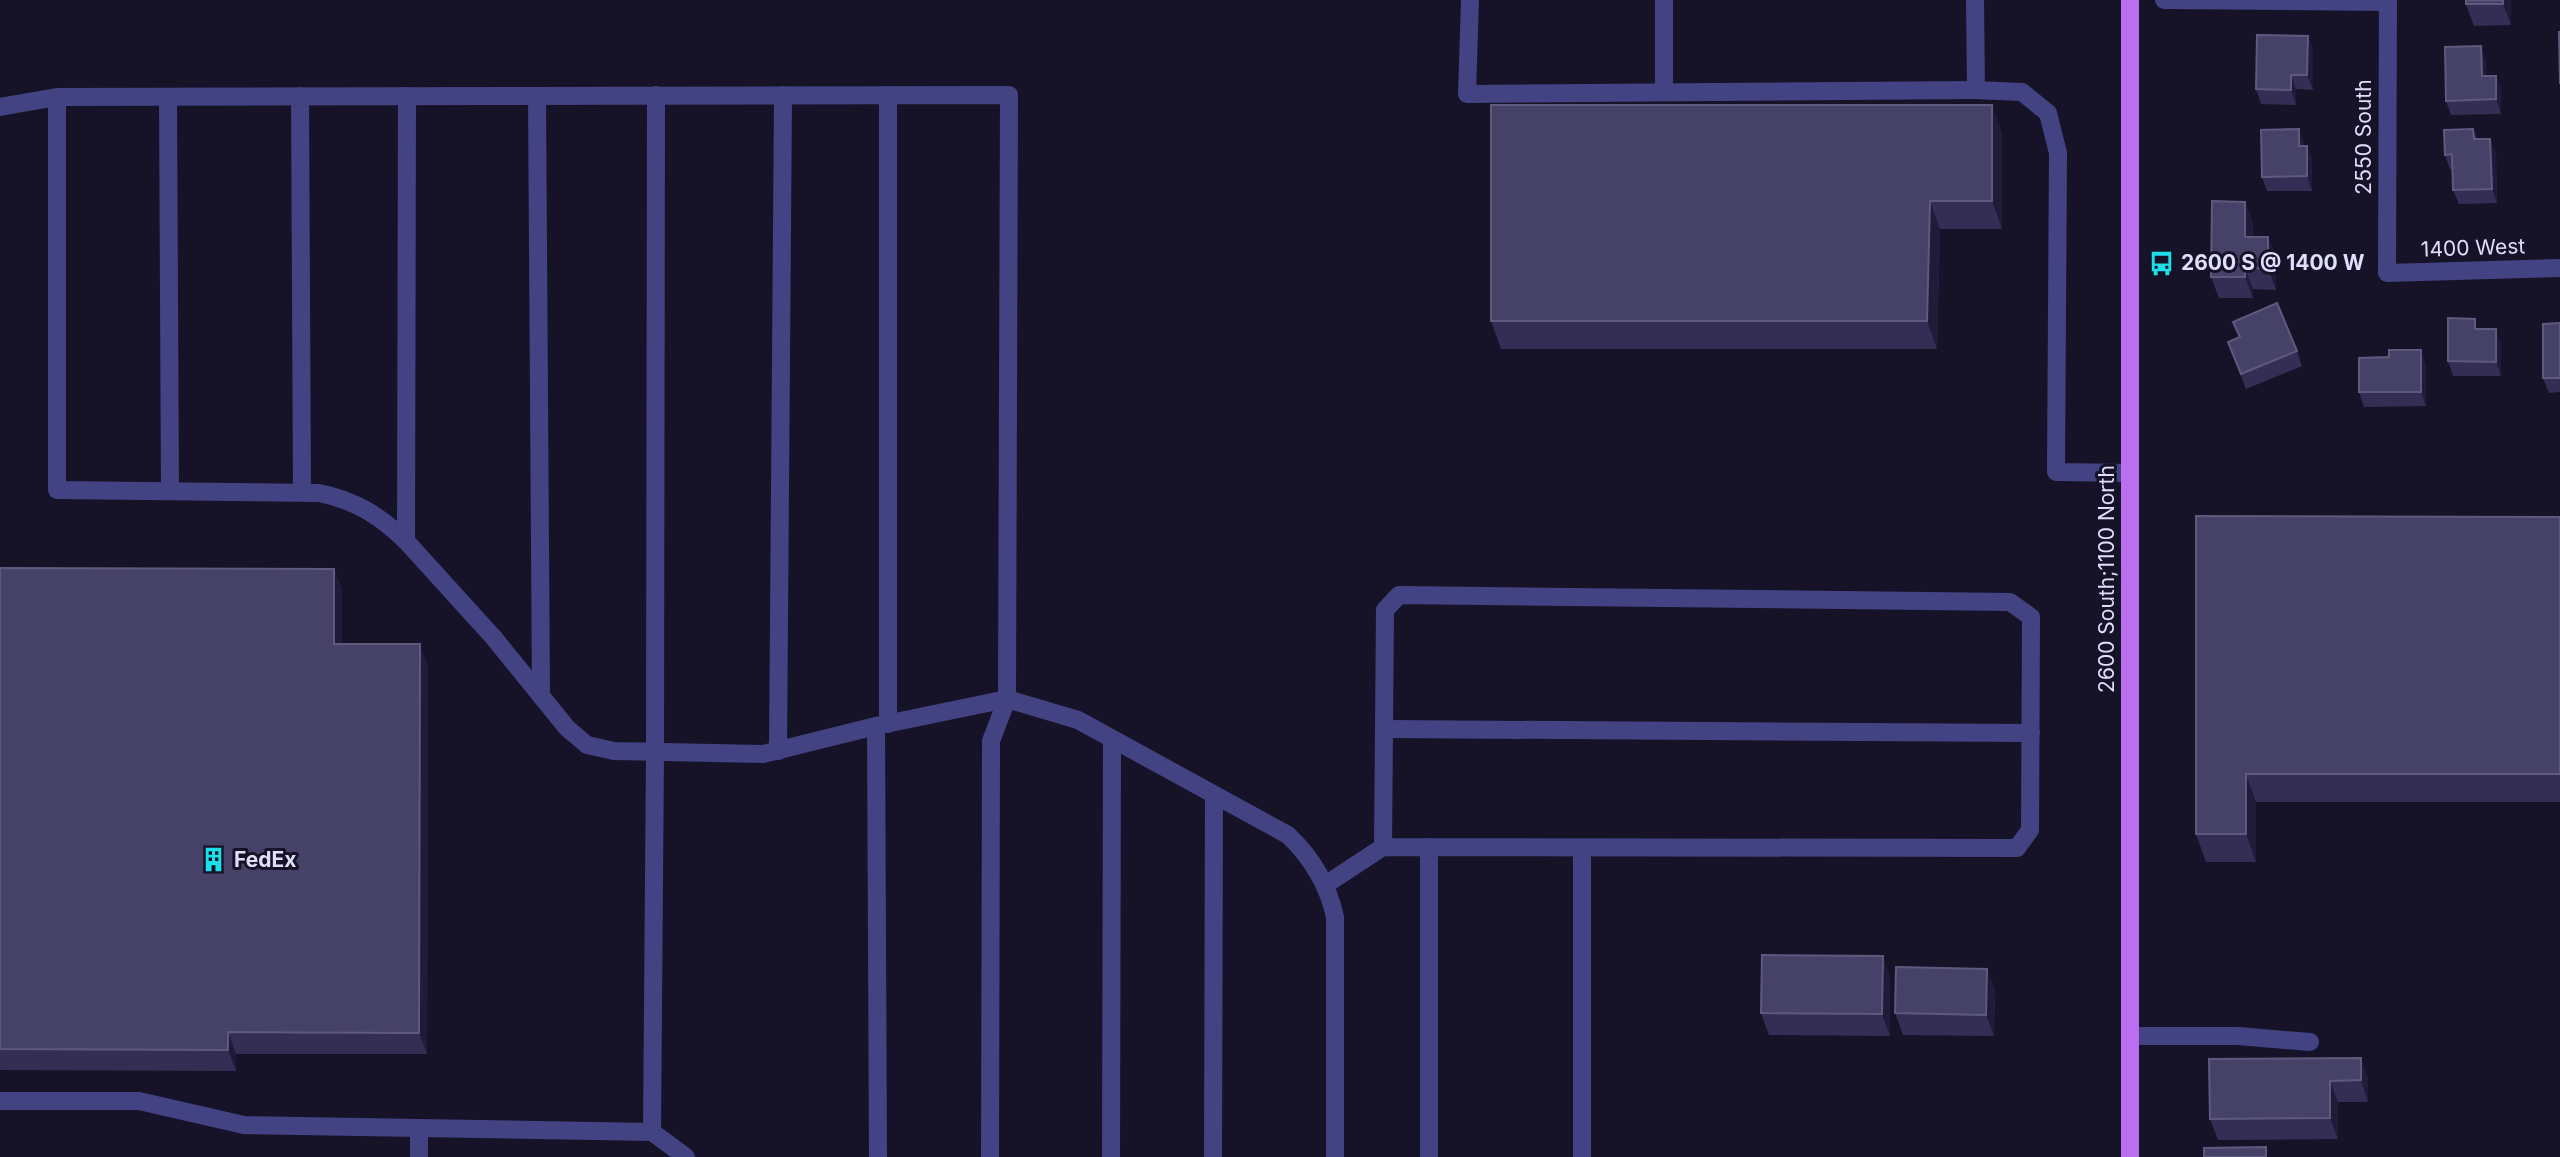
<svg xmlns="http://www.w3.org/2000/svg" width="2560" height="1157" font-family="Inter,sans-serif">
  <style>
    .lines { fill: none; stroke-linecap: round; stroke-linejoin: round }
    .minor { stroke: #434383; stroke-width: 18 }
    .major { stroke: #ba6ff1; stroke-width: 18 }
    .wall { fill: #342e55 }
    .shaded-wall { fill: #201b3b }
    .building { fill: #464167; stroke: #5e5a7e; stroke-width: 2 }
    .labels { text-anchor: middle; stroke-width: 6; stroke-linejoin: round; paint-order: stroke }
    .street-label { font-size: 21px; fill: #dfdefc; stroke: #161328 }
    .poi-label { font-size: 21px; font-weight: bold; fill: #dfdefc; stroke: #161328; text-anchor: start }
  </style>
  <rect width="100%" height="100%" fill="#161328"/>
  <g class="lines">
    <g class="minor">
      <polyline points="1470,0 1467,94 1976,90"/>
      <polyline points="1664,0 1664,92"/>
      <polyline points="1975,0 1976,90 2022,92 2048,113 2058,153 2056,472 2130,473"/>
      <polyline points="2164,0 2387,2"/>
      <polyline points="2388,0 2387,273 2560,268"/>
      <polyline points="888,95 888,724"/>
      <polyline points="300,96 302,492"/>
      <polyline points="537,96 541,696"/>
      <path d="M57,97V490L319,493C355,500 380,516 406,541L494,638L567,728L587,745L614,751L763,754L876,726L1007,699L1078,720L1288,835C1312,858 1328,884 1335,917V1157"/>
      <polyline points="168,97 170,491"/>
      <polyline points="0,107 57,97 1009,95 1007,699 991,741 990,1157"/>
      <polyline points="406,541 407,96"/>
      <polyline points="876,726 878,1157"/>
      <polyline points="1384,729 2031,733"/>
      <polyline points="778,751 783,95"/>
      <polyline points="1429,847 1429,1157"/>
      <polyline points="1582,848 1582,1157"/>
      <polyline points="1325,885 1383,847 1385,610 1399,595 2010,602 2031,617 2030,830 2017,848 1383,847"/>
      <polyline points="2130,1036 2238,1036 2310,1042"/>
      <polyline points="0,1101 139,1101 244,1125 652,1132 686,1157"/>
      <polyline points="652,1132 655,753 656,95"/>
      <polyline points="419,1157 419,1128"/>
      <polyline points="1111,1157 1112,739"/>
      <polyline points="1213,1157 1214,795"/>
    </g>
    <polyline class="major" points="2130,0 2130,1157"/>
  </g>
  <g class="wall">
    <polygon points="2511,0 2511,25 2474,26 2466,4"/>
    <polygon points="2308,36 2313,51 2313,90 2296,89 2296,105 2261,104 2256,89"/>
    <polygon points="2486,61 2486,76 2496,76 2501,90 2501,114 2451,115 2446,101"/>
    <polygon points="2299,129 2304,146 2307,146 2312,161 2312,191 2267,191 2262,177"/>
    <polygon points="2473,129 2477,139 2496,154 2497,203 2459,204 2453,190 2452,169 2450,169 2445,155"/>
    <polygon points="2002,133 2002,229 1940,229 1937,349 1501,349 1491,321"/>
    <polygon points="2245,202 2253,223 2253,237 2268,237 2276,258 2276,290 2253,289 2253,298 2219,298 2211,277"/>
    <polygon points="2233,322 2297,351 2302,366 2246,389 2228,342 2239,337"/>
    <polygon points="2560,323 2560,392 2549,393 2543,378"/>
    <polygon points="2478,329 2501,344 2501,376 2453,376 2448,361"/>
    <polygon points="2426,365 2426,406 2364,407 2359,392"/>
    <polygon points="2196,516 2560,517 2560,802 2256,802 2256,862 2206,862 2196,834"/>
    <polygon points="0,568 334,569 342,590 342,644 428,666 427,1054 236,1054 236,1071 0,1070"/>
    <polygon points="1890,977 1890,1036 1769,1035 1761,1013"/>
    <polygon points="1995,990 1994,1036 1903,1035 1895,1013"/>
    <polygon points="2361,1058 2368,1079 2368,1102 2338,1102 2338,1139 2218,1140 2210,1119"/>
  </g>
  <g class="shaded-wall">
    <polygon points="2503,0 2511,0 2511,25 2503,4"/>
    <polygon points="2308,36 2313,51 2313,90 2307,75"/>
    <polygon points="2481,46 2486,61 2487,91 2482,76"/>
    <polygon points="2291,75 2296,89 2296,105 2291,90"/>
    <polygon points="2496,76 2501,90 2501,114 2496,99"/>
    <polygon points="1992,105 2002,133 2002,229 1992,201"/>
    <polygon points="2299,129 2304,144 2304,161 2299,146"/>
    <polygon points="2490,139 2496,154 2497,203 2492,189"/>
    <polygon points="2307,146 2312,161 2312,191 2307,176"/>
    <polygon points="1930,201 1940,229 1937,349 1927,321"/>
    <polygon points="2245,202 2253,223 2252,258 2245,237"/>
    <polygon points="2268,237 2276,258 2276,290 2268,268"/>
    <polygon points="2245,268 2253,289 2253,298 2245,277"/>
    <polygon points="2496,329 2501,344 2501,376 2496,362"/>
    <polygon points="2421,350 2426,365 2426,406 2421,392"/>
    <polygon points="334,569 342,590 342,666 334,644"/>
    <polygon points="420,644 428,666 427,1054 419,1033"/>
    <polygon points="2246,774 2256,802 2256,862 2246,834"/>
    <polygon points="1883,956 1890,977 1890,1036 1882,1014"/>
    <polygon points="1987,969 1995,990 1994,1036 1986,1015"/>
    <polygon points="228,1032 236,1054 236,1071 228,1050"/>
    <polygon points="2361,1058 2368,1079 2368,1102 2361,1080"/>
    <polygon points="2330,1081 2338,1102 2338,1139 2330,1118"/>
  </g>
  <g class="building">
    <rect x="2466" y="0" width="37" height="4"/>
    <polygon points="2559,32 2560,32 2560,84"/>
    <polygon points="2257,35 2308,36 2307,75 2291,75 2291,90 2256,89"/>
    <polygon points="2481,46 2482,76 2496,76 2496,99 2446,101 2445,47"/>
    <polygon points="1491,105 1992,105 1992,201 1930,201 1927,321 1491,321"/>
    <polygon points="2299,129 2299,146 2307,146 2307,176 2262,177 2261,130"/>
    <polygon points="2473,129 2474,139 2490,139 2492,189 2453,190 2452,154 2445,155 2444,130"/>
    <polygon points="2212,201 2245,202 2245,237 2268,237 2268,268 2245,268 2245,277 2211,277"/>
    <polygon points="2277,303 2297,351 2241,374 2228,342 2240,337 2233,322"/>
    <polygon points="2448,318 2475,319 2475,329 2496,329 2496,362 2448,361"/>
    <polygon points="2560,323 2560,378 2543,378 2543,324"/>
    <polygon points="2389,350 2421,350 2421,392 2359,392 2359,358 2389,357"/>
    <polygon points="2196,516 2560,517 2560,774 2246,774 2246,834 2196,834"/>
    <polygon points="0,568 334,569 334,644 420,644 419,1033 228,1032 228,1050 0,1049"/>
    <polygon points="1762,955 1883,956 1882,1014 1761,1013"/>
    <polygon points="1896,967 1987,969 1986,1015 1895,1013"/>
    <polygon points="2361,1058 2361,1080 2330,1081 2330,1118 2210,1119 2209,1059"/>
    <polygon points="2266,1147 2266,1157 2204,1157 2204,1148"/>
  </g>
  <defs>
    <symbol id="bus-bare" viewBox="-9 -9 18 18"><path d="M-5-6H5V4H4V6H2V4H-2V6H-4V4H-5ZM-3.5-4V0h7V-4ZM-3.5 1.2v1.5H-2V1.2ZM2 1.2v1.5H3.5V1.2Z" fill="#1cdfe9" stroke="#161328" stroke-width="2.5" paint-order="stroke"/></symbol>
    <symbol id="building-bare" viewBox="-9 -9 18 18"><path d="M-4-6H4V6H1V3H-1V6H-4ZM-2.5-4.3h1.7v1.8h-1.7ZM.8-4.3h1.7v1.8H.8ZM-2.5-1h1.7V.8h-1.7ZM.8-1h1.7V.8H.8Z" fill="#1cdfe9" stroke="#161328" stroke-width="2.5" paint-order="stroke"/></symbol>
  </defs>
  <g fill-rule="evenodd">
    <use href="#bus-bare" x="2144" y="246" width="35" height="35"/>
    <use href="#building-bare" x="196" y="842" width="35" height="35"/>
  </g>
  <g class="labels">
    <g class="street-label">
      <text transform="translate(2364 137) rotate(-90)" y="7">2550 South</text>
      <text transform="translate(2473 248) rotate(-2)" y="7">1400 West</text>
      <text transform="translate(2107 579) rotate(-90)" y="7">2600 South;1100 North</text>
    </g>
    <g class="poi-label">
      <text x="2181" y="270">2600 S @ 1400 W</text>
      <text x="234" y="867">FedEx</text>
    </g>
  </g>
</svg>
